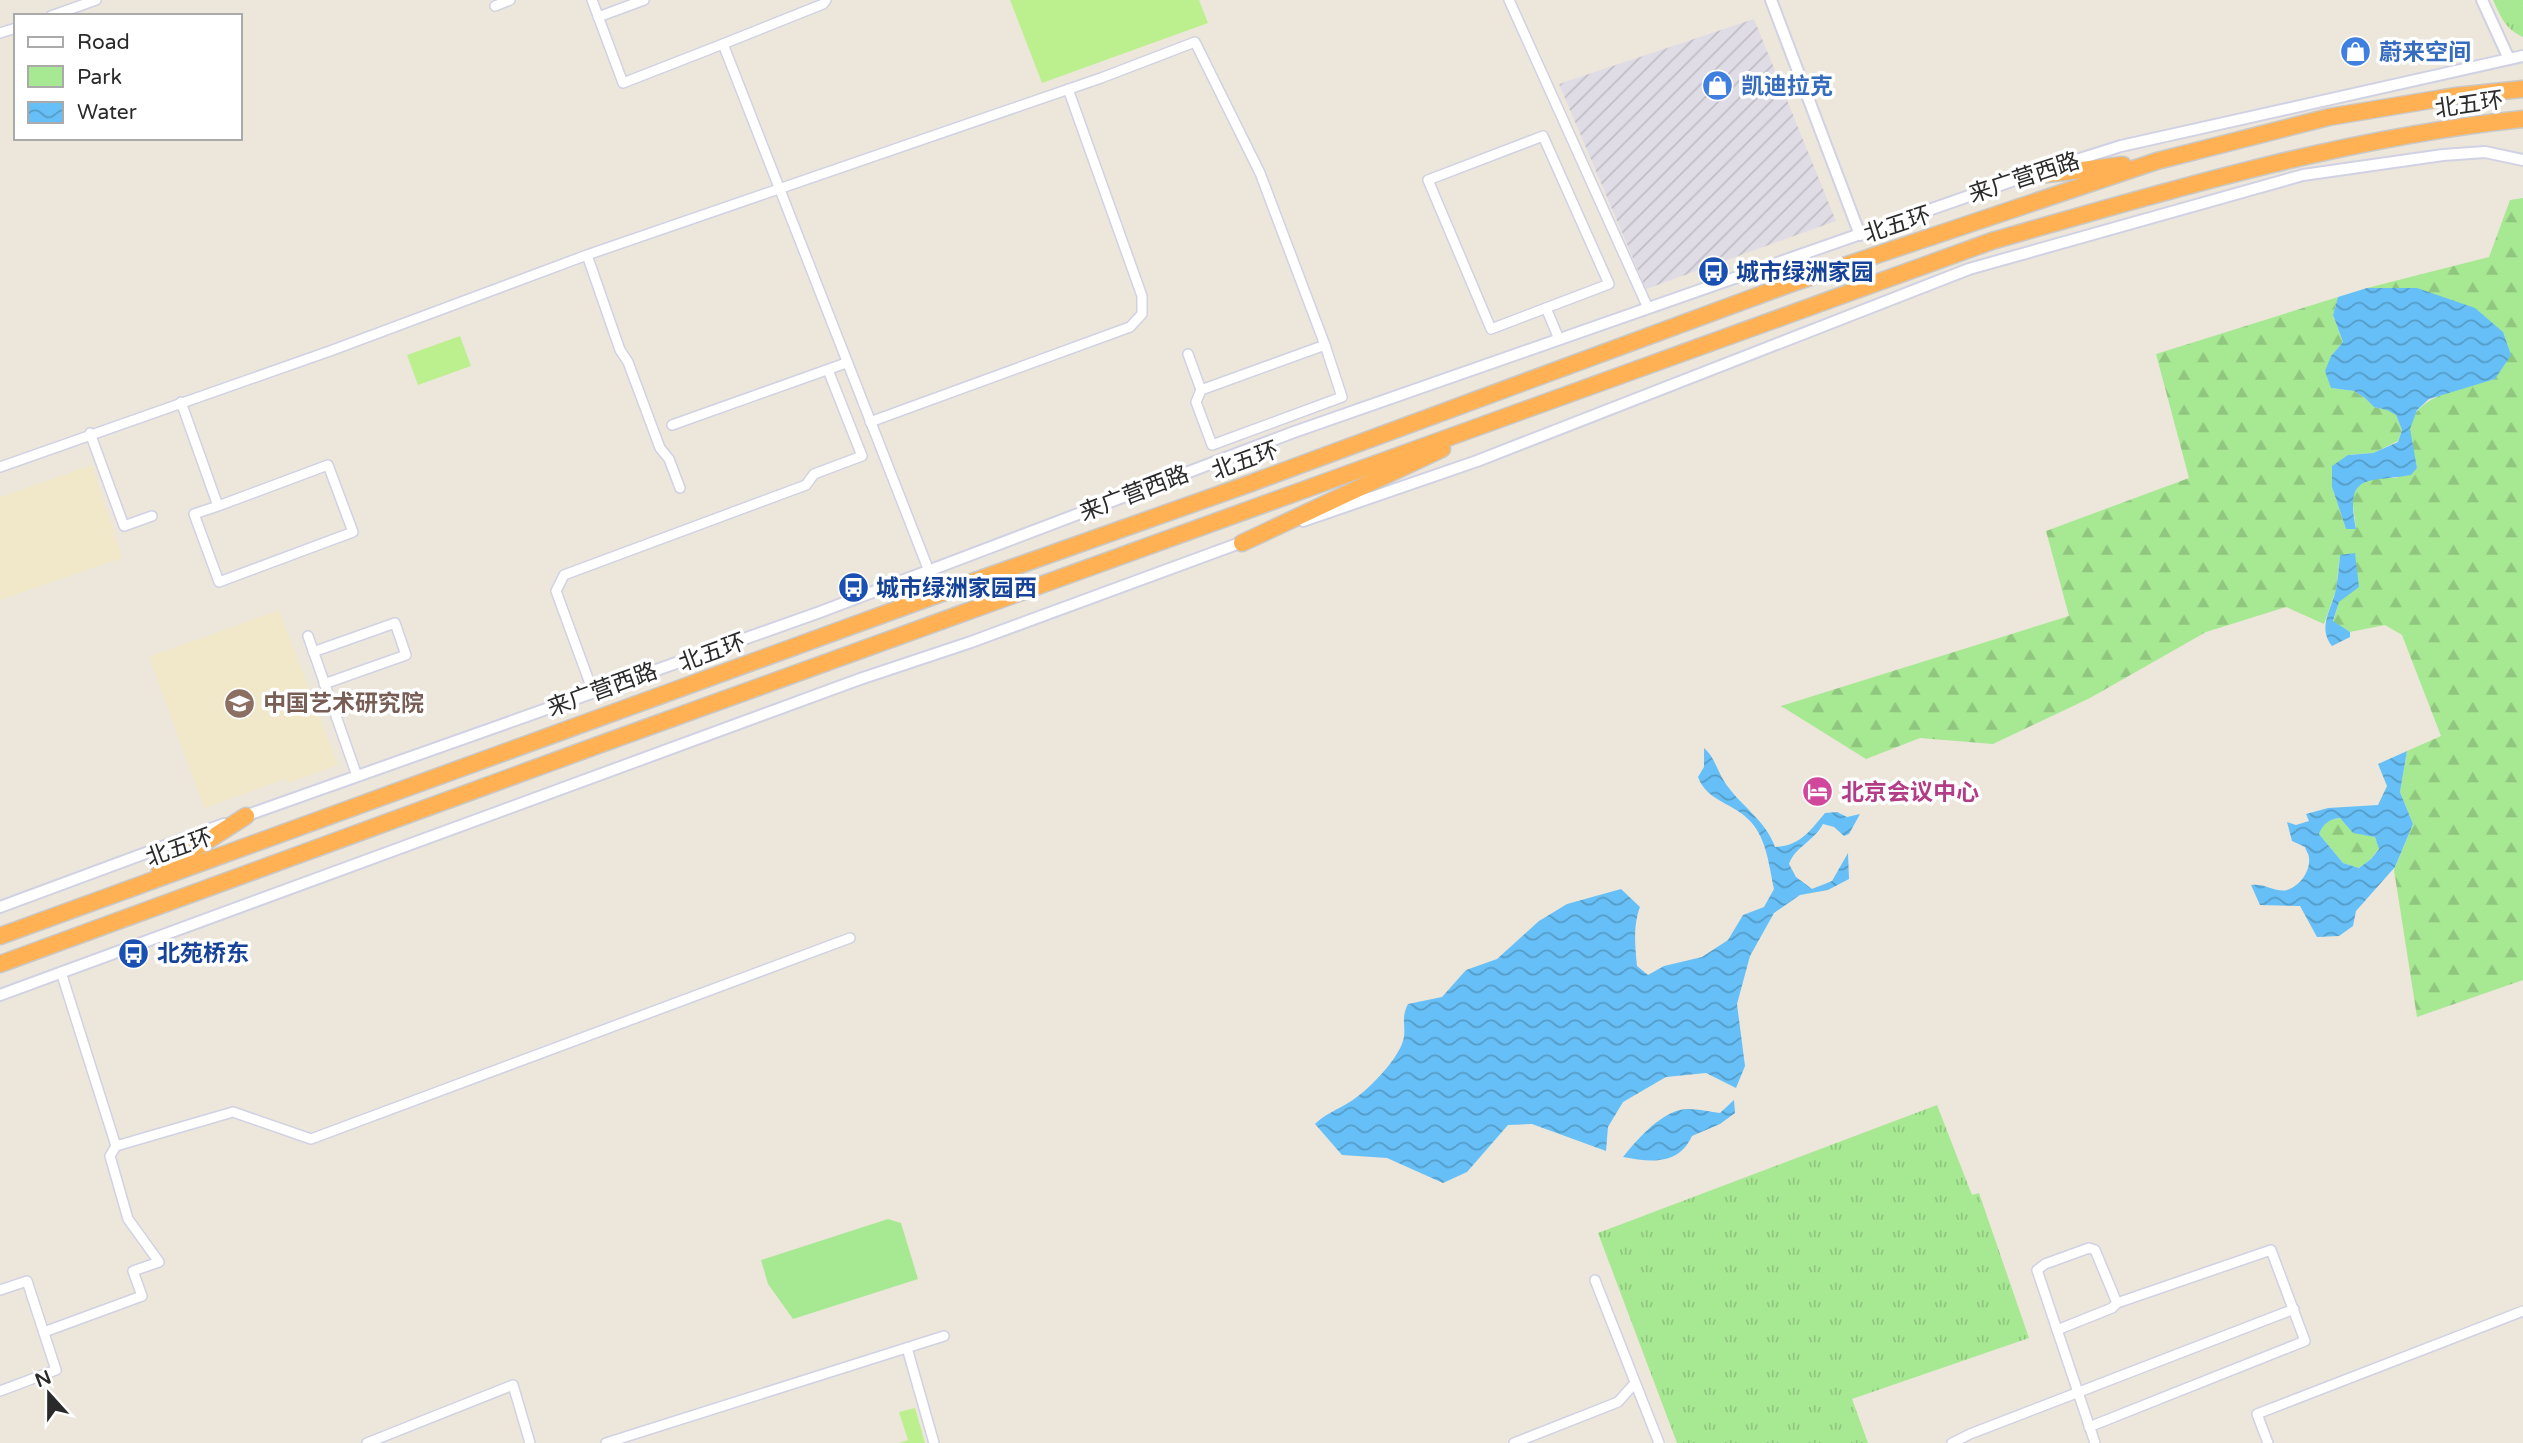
<svg xmlns="http://www.w3.org/2000/svg" width="2523" height="1443" font-family="'Varela Round','Noto Sans SC',sans-serif">
  <style>
    .industrial { fill: url(#industrial-furrows) }
    .education { fill: #f0e8c9 }
    .grass { fill: url(#grass-tufts) }
    .forest { fill: url(#forest-firs) }
    .park { fill: #a7e893 }
    .pitch { fill: #bcf08e }
    .water { fill: url(#water-waves); fill-rule: evenodd }
    .lines { fill: none; stroke-linecap: round; stroke-linejoin: round }
    .minor-casing { stroke: #d0d2e4; stroke-width: 12 }
    .tertiary-casing { stroke: #d0d2e4; stroke-width: 14 }
    .motorway-casing { stroke: #c8c8c8; stroke-width: 19 }
    .minor { stroke: #fff; stroke-width: 9 }
    .tertiary { stroke: #fff; stroke-width: 10 }
    .motorway { stroke: #ffb154; stroke-width: 16 }
    .labels { text-anchor: middle; stroke-width: 7; stroke-linejoin: round; paint-order: stroke }
    .shop-label { font-size: 23px; font-weight: bold; fill: #366cbe; stroke: #fff; text-anchor: start }
    .street-label { font-size: 23px; fill: #2a2a2a; stroke: #fff }
    .transit-label { font-size: 23px; font-weight: bold; fill: #164399; stroke: #fff; text-anchor: start }
    .education-label { font-size: 23px; font-weight: bold; fill: #785e54; stroke: #fff; text-anchor: start }
    .hotel-label { font-size: 23px; font-weight: bold; fill: #b23c85; stroke: #fff; text-anchor: start }
  </style>
  <defs>
    <pattern id="industrial-furrows" width="10" height="10" patternUnits="userSpaceOnUse" patternTransform="scale(1.75)"><rect width="10" height="10" fill="#e0dce5"/><path d="M-1 1l2-2M0 10L10 0M9 11l2-2" fill="none" stroke="#c0bdc5"/></pattern>
    <pattern id="grass-tufts" width="24" height="20" patternUnits="userSpaceOnUse" patternTransform="scale(1.75)"><rect width="24" height="20" fill="#a7e893"/><path d="M3 7l-1-3M5 7V3M7 7l1-3M15 17l-1-3M17 17v-4M19 17l1-3" fill="none" stroke="#90c77f"/></pattern>
    <pattern id="forest-firs" width="22" height="20" patternUnits="userSpaceOnUse" patternTransform="scale(1.75)"><rect width="22" height="20" fill="#a7e893"/><path d="M5 1l3.5 6h-7zM16 11l3.5 6h-7z" fill="#90c77f"/></pattern>
    <pattern id="water-waves" width="16" height="10" patternUnits="userSpaceOnUse" patternTransform="scale(1.75)"><rect width="16" height="10" fill="#66c0f7"/><path d="M0 5q4-4 8 0t8 0" fill="none" stroke="#549cc8"/></pattern>
  </defs>
  <rect width="100%" height="100%" fill="#ede7db"/>
  <polygon class="industrial" points="1754,19 1836,221 1646,289 1559,84"/>
  <g class="education">
    <polygon points="92,465 122,558 0,600 0,497"/>
    <polygon points="279,610 338,765 288,783 285,779 204,808 149,657"/>
  </g>
  <g class="grass">
    <path d="M2493,0H2523V37C2505,29 2501,17 2493,0Z"/>
    <polygon points="1937,1105 1972,1195 1979,1193 2029,1338 1852,1399 1868,1443 1677,1443 1598,1233"/>
  </g>
  <g class="forest">
    <path d="M2523,198V980L2417,1017L2394,870L2413,824L2400,792L2407,751L2441,736L2402,635L2385,625L2350,632L2333,622L2339,602L2340,555L2336,590L2324,624L2286,607L2206,632L2090,698L1993,744L1920,738L1866,759L1781,706L2069,616L2046,531L2189,478L2156,354L2338,297L2333,315L2343,342L2331,356V388L2354,391L2365,398L2374,407L2388,410L2396,415L2402,430L2398,441L2373,453L2348,455L2332,487L2346,529H2356L2352,497L2359,485L2375,478H2396L2417,468C2415,456 2409,441 2410,429C2413,394 2468,387 2495,379L2417,288H2367L2489,257L2510,200Z"/>
    <path d="M2340,818L2353,832L2375,837L2379,848L2371,859L2359,868L2343,863L2319,834C2323,824 2328,819 2340,818Z"/>
  </g>
  <polygon class="park" points="888,1219 901,1223 918,1279 793,1319 768,1284 761,1260"/>
  <g class="pitch">
    <polygon points="1010,0 1199,0 1208,23 1042,83"/>
    <polygon points="460,336 471,366 418,385 407,355"/>
    <polygon points="915,1408 925,1443 899,1443 908,1440 899,1412"/>
  </g>
  <g class="water">
    <path d="M2367,288H2417L2475,308L2503,332L2511,355L2495,379L2429,399L2417,410L2410,429L2417,468L2411,475C2369,483 2344,471 2356,529H2346L2332,487V466L2348,455L2373,453L2398,442L2402,430L2396,415L2387,410L2374,407L2365,398L2354,391L2331,388L2325,371L2331,356L2343,342L2333,315L2338,297Z"/>
    <path d="M2355,553L2359,587L2339,602L2333,621L2350,632V637L2332,646C2317,627 2332,609 2336,589C2338,578 2339,566 2340,555Z"/>
    <path d="M1704,748C1714,756 1717,770 1724,781C1739,805 1766,820 1775,847C1800,846 1810,831 1825,813L1837,812L1847,817L1860,814L1849,834L1844,836L1834,827L1823,824C1813,842 1795,847 1789,864L1796,877L1812,889L1832,881L1848,853L1849,879L1828,890L1800,895L1774,913L1750,956L1737,1004L1745,1066L1736,1088L1706,1073L1666,1077L1623,1102L1608,1127L1606,1151L1532,1124L1508,1125L1467,1172L1443,1183L1387,1158L1342,1155L1315,1124C1325,1114 1337,1110 1348,1103C1366,1093 1397,1061 1403,1041C1407,1027 1400,1019 1408,1004L1442,997L1466,970L1497,959L1539,921L1567,904L1621,889L1640,907C1633,925 1635,947 1637,966L1648,975L1664,966L1702,957L1728,940L1743,915L1764,907L1774,889C1769,866 1767,840 1751,822C1735,803 1707,802 1698,777L1704,767Z"/>
    <path d="M2407,751L2400,792L2413,824L2395,867L2356,911L2353,926L2339,936L2317,937L2300,906L2260,905L2251,885C2265,884 2266,888 2278,890C2295,894 2311,873 2309,858C2309,854 2306,851 2305,847L2292,841L2287,822L2296,825L2309,821L2306,814L2328,808L2378,805L2387,786L2378,764ZM2340,818L2353,833L2375,837L2379,849L2371,859L2359,868L2343,863L2319,834C2323,824 2329,819 2340,818Z"/>
    <path d="M1734,1100L1735,1113L1720,1124L1692,1136C1678,1166 1650,1162 1623,1157C1637,1140 1657,1116 1680,1110C1692,1107 1709,1112 1720,1113Z"/>
  </g>
  <g class="lines">
    <defs>
      <g id="minor">
        <polyline points="592,0 623,83 723,44 929,571"/>
        <polyline points="1509,0 1648,308"/>
        <polyline points="495,6 510,0"/>
        <polyline points="51,16 96,0"/>
        <polyline points="598,17 644,0"/>
        <polyline points="0,33 16,28"/>
        <polyline points="723,44 823,4 826,0"/>
        <polygon points="1543,136 1609,284 1491,329 1428,180"/>
        <polyline points="587,255 620,350 628,362 660,448 669,459 680,488"/>
        <polyline points="1546,308 1559,339"/>
        <polyline points="1201,390 1196,402 1212,445 1342,397 1325,345"/>
        <polyline points="181,402 218,506 194,514 219,582 353,532 328,465 218,506"/>
        <polyline points="870,422 1130,327 1142,314 1142,296 1068,89"/>
        <polyline points="672,425 846,363"/>
        <polyline points="90,433 124,526 152,516"/>
        <polyline points="0,467 330,351 587,255 1101,78 1195,42 1260,173 1325,345 1201,390 1188,354"/>
        <polyline points="308,636 357,776"/>
        <polyline points="313,652 395,623 406,655 324,684"/>
        <polyline points="593,692 556,591 564,575 806,485 814,474 862,456 828,370"/>
        <polyline points="61,972 116,1146 233,1112 311,1139 850,938"/>
        <polyline points="1595,1280 1659,1443"/>
        <polyline points="0,1290 27,1281 56,1370 0,1391"/>
        <polyline points="2057,1330 2112,1308 2117,1303 2271,1250 2305,1341 2089,1427"/>
        <polyline points="44,1332 142,1296 133,1271 159,1262 128,1219 110,1156 116,1146"/>
        <polyline points="907,1348 934,1443"/>
        <polyline points="367,1443 513,1385 530,1443"/>
        <polyline points="606,1443 944,1336"/>
        <polyline points="1514,1443 1618,1402 1635,1383"/>
        <polyline points="1952,1443 1970,1434 2294,1309"/>
        <polyline points="2095,1443 2037,1270 2045,1264 2089,1248 2095,1250 2117,1303"/>
        <polyline points="2268,1443 2257,1414 2523,1311"/>
      </g>
      <g id="tertiary">
        <polyline points="1771,0 1860,235"/>
        <polyline points="2482,0 2509,59"/>
        <polyline points="2051,168 2121,146 2523,56"/>
        <polyline points="1303,521 1477,461 1969,269 2303,175 2443,155 2485,152 2523,160"/>
        <polyline points="242,817 820,612 1294,432 2029,175"/>
        <polyline points="0,907 224,824"/>
        <polyline points="0,995 860,679 971,642 1248,540"/>
      </g>
      <g id="motorway">
        <polyline points="2024,177 2123,165"/>
        <polyline points="1242,543 1442,449"/>
        <polyline points="160,871 246,816"/>
        <polyline points="0,936 986,577 1243,486 1787,285 2157,161 2329,117 2455,96 2523,89"/>
        <path d="M0,964L601,744L1992,241C2166,191 2342,138 2523,119"/>
      </g>
    </defs>
    <use href="#minor" class="minor-casing"/>
    <use href="#tertiary" class="tertiary-casing"/>
    <use href="#motorway" class="motorway-casing"/>
    <use href="#minor" class="minor"/>
    <use href="#tertiary" class="tertiary"/>
    <use href="#motorway" class="motorway"/>
  </g>
  <defs>
    <symbol id="shop-disc" viewBox="-11 -11 22 22"><circle r="9.5" fill="#3f7fe0" stroke="#fff"/><path d="M-5-2.5h2.3a2.7 3.5 0 0 1 5.4 0H5L5.5 6h-11ZM-1.5-2.5h3a1.5 2.3 0 0 0-3 0Z" fill="#fff"/></symbol>
    <symbol id="bus-disc" viewBox="-11 -11 22 22"><circle r="9.5" fill="#1a4fb4" stroke="#fff"/><path d="M-5-6H5V4H4V6H2V4H-2V6H-4V4H-5ZM-3.5-4V0h7V-4ZM-3.5 1.2v1.5H-2V1.2ZM2 1.2v1.5H3.5V1.2Z" fill="#fff"/></symbol>
    <symbol id="university-disc" viewBox="-11 -11 22 22"><circle r="9.5" fill="#8d6e63" stroke="#fff"/><path d="M0-5L7-2L0 1L-7-2ZM-4 1L0 2.5L4 1V4Q0 6-4 4Z" fill="#fff"/></symbol>
    <symbol id="hotel-disc" viewBox="-11 -11 22 22"><circle r="9.5" fill="#d1479c" stroke="#fff"/><path d="M-6-4.5h1.5V1H6V5H4.5V3h-9V5H-6ZM-4 0a1.8 1.8 0 1 1 3.6 0ZM.5 0V-2.5h3Q6-2.5 6 0Z" fill="#fff"/></symbol>
  </defs>
  <g fill-rule="evenodd">
    <use href="#shop-disc" x="2338" y="34" width="35" height="35"/>
    <use href="#shop-disc" x="1700" y="68" width="35" height="35"/>
    <use href="#bus-disc" x="1696" y="254" width="35" height="35"/>
    <use href="#bus-disc" x="836" y="570" width="35" height="35"/>
    <use href="#university-disc" x="222" y="686" width="35" height="35"/>
    <use href="#hotel-disc" x="1800" y="774" width="35" height="35"/>
    <use href="#bus-disc" x="116" y="936" width="35" height="35"/>
  </g>
  <g class="labels">
    <g class="shop-label">
      <text x="2379" y="60">蔚来空间</text>
      <text x="1741" y="94">凯迪拉克</text>
    </g>
    <g class="street-label">
      <text transform="translate(2469 104) rotate(-8)" y="8">北五环</text>
      <text transform="translate(2024 177) rotate(-18)" y="8">来广营西路</text>
      <text transform="translate(1897 224) rotate(-18)" y="8">北五环</text>
      <text transform="translate(1245 460) rotate(-20)" y="8">北五环</text>
      <text transform="translate(1134 493) rotate(-21)" y="8">来广营西路</text>
      <text transform="translate(712 652) rotate(-20)" y="8">北五环</text>
      <text transform="translate(602 689) rotate(-20)" y="8">来广营西路</text>
      <text transform="translate(179 847) rotate(-20)" y="8">北五环</text>
    </g>
    <g class="transit-label">
      <text x="1736" y="280">城市绿洲家园</text>
      <text x="876" y="596">城市绿洲家园西</text>
      <text x="157" y="961">北苑桥东</text>
    </g>
    <g class="education-label">
      <text x="263" y="711">中国艺术研究院</text>
    </g>
    <g class="hotel-label">
      <text x="1841" y="800">北京会议中心</text>
    </g>
  </g>
  <rect x="14" y="14" width="228" height="126" fill="#ffffff" stroke="#aaaaaa" stroke-width="2"/>
  <rect x="28" y="37" width="35" height="10" fill="#ffffff" stroke="#aaaaaa" stroke-width="2"/>
  <text x="77" y="49" font-size="21" fill="#2a2a2a">Road</text>
  <rect x="28" y="66" width="35" height="21" fill="#a7e893" stroke="#aaaaaa" stroke-width="2"/>
  <text x="77" y="84" font-size="21" fill="#2a2a2a">Park</text>
  <rect x="28" y="102" width="35" height="21" fill="url(#water-waves)" stroke="#aaaaaa" stroke-width="2"/>
  <text x="77" y="119" font-size="21" fill="#2a2a2a">Water</text>
  <g transform="translate(49 1394) rotate(339)" stroke="#ffffff" stroke-width="5" paint-order="stroke">
  <path d="M0-5L12 26L0 18L-12 26Z" fill="#2a2a2a"/>
  <text y="-10" font-size="19" font-weight="bold" text-anchor="middle" fill="#2a2a2a">N</text>
  </g>
</svg>
